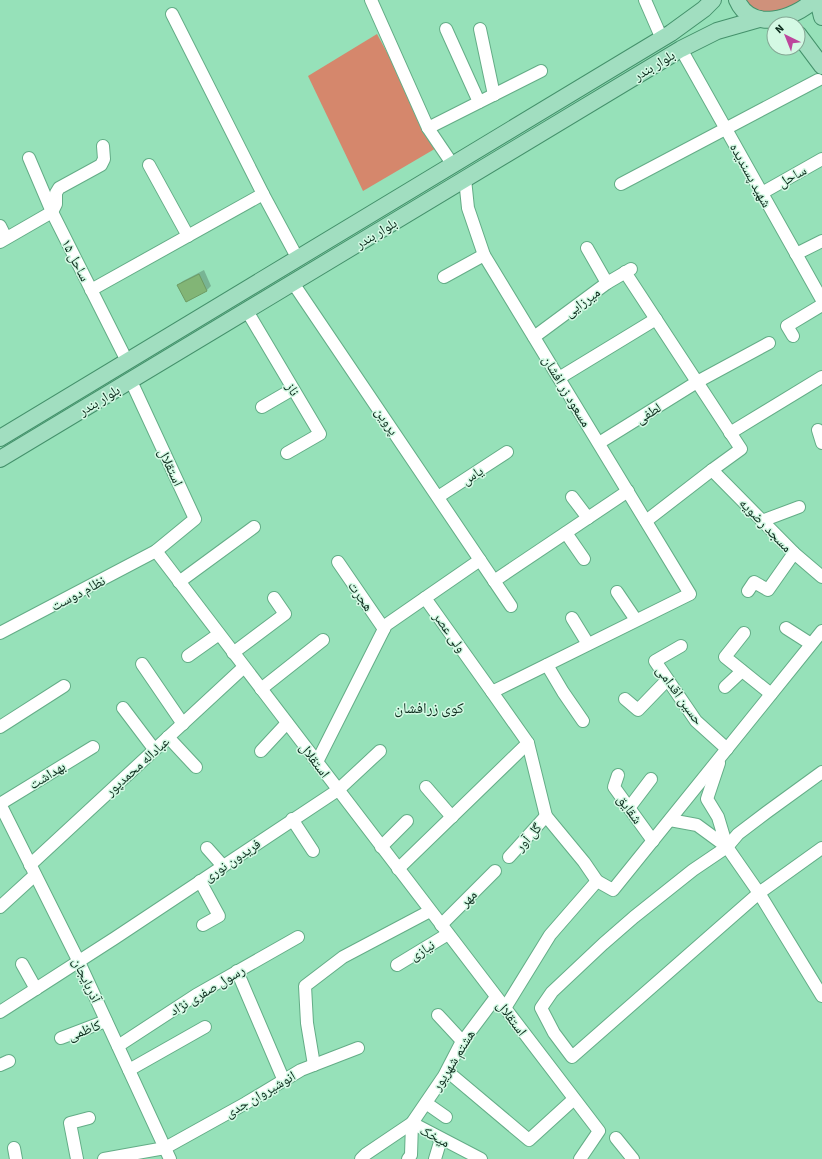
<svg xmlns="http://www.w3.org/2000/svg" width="822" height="1159" font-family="'Source Sans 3','Noto Naskh Arabic',sans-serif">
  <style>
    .green { fill: #cf917b }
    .forest { fill: #d5876c }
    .shadow { fill: #0003 }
    .building { fill: #82b576; stroke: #6d9b63 }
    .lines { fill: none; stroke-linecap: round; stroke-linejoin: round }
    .minor-casing { stroke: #64ad87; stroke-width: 14 }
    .major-casing { stroke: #44916b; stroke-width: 18 }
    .minor { stroke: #fff; stroke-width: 12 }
    .major { stroke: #a1dec0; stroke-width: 16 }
    .labels { text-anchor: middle; stroke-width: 3; stroke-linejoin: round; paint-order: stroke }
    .street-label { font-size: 14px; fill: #0b2b1c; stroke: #d4f9e4 }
    .neighbourhood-label { font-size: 15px; fill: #0b2b1c; stroke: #d4f9e4 }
  </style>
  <rect width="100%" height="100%" fill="#96e1b9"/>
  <polygon class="green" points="743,0 808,0 795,9 761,15"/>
  <polygon class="forest" points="377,34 438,147 363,191 308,76"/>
  <polygon class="shadow" points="204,270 211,286 207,290 186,301 178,285 183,281"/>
  <polygon class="building" points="199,274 207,291 186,302 177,285"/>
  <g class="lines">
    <defs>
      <g id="minor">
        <polyline points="371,0 428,128 453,165"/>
        <polyline points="645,0 662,39"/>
        <polyline points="172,14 263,194 298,259"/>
        <polyline points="446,29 479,102"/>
        <polyline points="480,29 494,95"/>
        <polyline points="681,49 822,300"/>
        <polyline points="428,128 541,71"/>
        <polyline points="29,158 52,212 127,361"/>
        <polyline points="149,165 188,236"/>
        <polyline points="465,179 468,208 484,255 690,594 492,692 425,598 480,560"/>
        <polyline points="621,184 818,80"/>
        <polyline points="762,193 822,159"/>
        <polyline points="0,226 6,238"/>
        <polyline points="0,242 52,212 56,204 56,193 59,188 101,165 104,159 103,146"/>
        <polyline points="587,248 607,283"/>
        <polyline points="796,254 822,241"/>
        <polyline points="625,272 741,449 712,470 646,521"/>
        <polyline points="444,277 484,255"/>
        <polyline points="293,283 511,606"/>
        <polyline points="91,290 263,194"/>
        <polyline points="247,311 320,434 287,453"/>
        <polyline points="793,336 787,326 822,305"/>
        <polyline points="534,337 607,283 631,269"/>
        <polyline points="559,378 656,319"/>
        <polyline points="262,407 293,389"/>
        <polyline points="818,430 822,443"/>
        <polyline points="730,433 822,377"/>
        <polyline points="599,443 697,382 769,343"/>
        <polyline points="712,470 794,553 822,577"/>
        <polyline points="438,497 507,452"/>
        <polyline points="572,497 588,518"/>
        <polyline points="762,521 799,507"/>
        <polyline points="566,533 584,559"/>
        <polyline points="156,551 599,1131 580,1159"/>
        <polyline points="338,562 384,629"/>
        <polyline points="494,581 628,491"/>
        <polyline points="179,582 254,527"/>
        <polyline points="748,591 754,582 768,590 794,553"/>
        <polyline points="617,592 636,620"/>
        <polyline points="572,618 588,644"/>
        <polyline points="786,628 811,644"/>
        <polyline points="0,633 156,551 195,519 131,381"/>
        <polyline points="744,633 725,657 771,694"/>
        <polyline points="681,646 655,661 696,721 727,749"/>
        <polyline points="233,653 285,614 274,598"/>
        <polyline points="188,656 219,634"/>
        <polyline points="142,664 183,724"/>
        <polyline points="547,665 563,692 583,721"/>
        <polyline points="725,687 742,671"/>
        <polyline points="261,689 323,640"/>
        <polyline points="492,692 528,743 546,816 584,862 597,881"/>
        <polyline points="625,699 638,710 667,680"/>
        <polyline points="123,708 154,749"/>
        <polyline points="0,727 64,686"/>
        <polyline points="168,737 196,767"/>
        <polyline points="261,751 287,723"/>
        <polyline points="317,762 386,625 425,598"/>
        <polyline points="822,772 767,812 738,834 727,847 693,870 634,917 603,944 552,992 541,1008 554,1033 572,1057 759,893 822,996"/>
        <polyline points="618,775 614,787 653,841"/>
        <polyline points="426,787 452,817"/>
        <polyline points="0,804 79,962 170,1159"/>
        <polyline points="0,804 93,747"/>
        <polyline points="629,808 651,779"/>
        <polyline points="292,819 313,851"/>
        <polyline points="670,820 697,825 727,847 718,817 707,799 719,763"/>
        <polyline points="381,847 407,821"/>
        <polyline points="727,847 759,893 822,848"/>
        <polyline points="207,848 223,866"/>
        <polyline points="509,857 546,816"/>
        <polyline points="30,865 244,667"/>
        <polyline points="398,869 528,743"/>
        <polyline points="200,881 219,916 203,925"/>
        <polyline points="0,907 35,875"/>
        <polyline points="441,925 495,871"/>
        <polyline points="22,964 36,989"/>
        <polyline points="397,965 448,934"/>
        <polyline points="237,971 284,1081"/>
        <polyline points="505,1008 550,935 597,881 613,890 822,631"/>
        <polyline points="0,1012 115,938 338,790 380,751"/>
        <polyline points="438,1015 463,1042"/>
        <polyline points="61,1038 106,1021"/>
        <polyline points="118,1046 196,995 298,937"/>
        <polyline points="0,1065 9,1061"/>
        <polyline points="314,1065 307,1023 305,986 343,957 430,911"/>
        <polyline points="129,1070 205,1027"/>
        <polyline points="447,1071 529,1140 574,1099"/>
        <polyline points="426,1103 446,1117"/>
        <polyline points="412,1123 481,1159"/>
        <polyline points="616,1138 633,1159"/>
        <polyline points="14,1148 16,1159"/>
        <polyline points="77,1159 70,1123 89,1118"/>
        <polyline points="104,1159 165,1148 246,1103 301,1070 358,1048"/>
        <polyline points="361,1159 366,1154 412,1123 444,1076 460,1045 496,997"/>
        <polyline points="408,1159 411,1155 412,1123"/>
        <polyline points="435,1159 441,1139"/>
      </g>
      <g id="major">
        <path d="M737,0C751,33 794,19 814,0"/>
        <polyline points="818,0 822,17"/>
        <polyline points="798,34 822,66"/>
        <polyline points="0,438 671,33 704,9 713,0"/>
        <polyline points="0,459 681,49 717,31 759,19"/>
      </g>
    </defs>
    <use href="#minor" class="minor-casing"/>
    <use href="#major" class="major-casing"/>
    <use href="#minor" class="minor"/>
    <use href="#major" class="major"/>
  </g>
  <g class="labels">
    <g class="street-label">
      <text transform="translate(654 65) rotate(-31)" y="5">بلوار بندر</text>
      <text transform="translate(751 175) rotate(61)" y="5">شهید پسندیده</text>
      <text transform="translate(792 176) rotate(-29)" y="5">ساحل</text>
      <text transform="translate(376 233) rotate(-31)" y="5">بلوار بندر</text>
      <text transform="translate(76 260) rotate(63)" y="5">ساحل ۱۵</text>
      <text transform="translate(582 302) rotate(-36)" y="5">میرزایی</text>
      <text transform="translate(293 389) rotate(59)" y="5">ناز</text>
      <text transform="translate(567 391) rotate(59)" y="5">مسعود زر افشان</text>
      <text transform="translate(99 400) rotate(-31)" y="5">بلوار بندر</text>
      <text transform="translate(648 413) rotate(-32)" y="5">لطفی</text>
      <text transform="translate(387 421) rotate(56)" y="5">پروین</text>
      <text transform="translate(171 467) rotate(65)" y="5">استقلال</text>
      <text transform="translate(472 475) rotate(-33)" y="5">یاس</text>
      <text transform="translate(766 525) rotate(46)" y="5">مسجد رضویه</text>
      <text transform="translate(78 593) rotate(-28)" y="5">نظام دوست</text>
      <text transform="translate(361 596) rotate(55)" y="5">هجرت</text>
      <text transform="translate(450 632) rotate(55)" y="5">ولی عصر</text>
      <text transform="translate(680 695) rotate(54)" y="5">حسین اقدامی</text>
      <text transform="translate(315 760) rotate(53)" y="5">استقلال</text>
      <text transform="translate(137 766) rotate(-42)" y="5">عباداله محمدپور</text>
      <text transform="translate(47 775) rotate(-32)" y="5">بهداشت</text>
      <text transform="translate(630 809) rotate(54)" y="5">شقایق</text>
      <text transform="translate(528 837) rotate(-48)" y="5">گل آور</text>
      <text transform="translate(232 860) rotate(-34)" y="5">فریدون نوری</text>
      <text transform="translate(468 898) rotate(-45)" y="5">مهر</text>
      <text transform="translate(422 950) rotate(-31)" y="5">نیازی</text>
      <text transform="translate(87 980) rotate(65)" y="5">آذربایجان</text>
      <text transform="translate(207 990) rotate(-31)" y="5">رسول صفری نژاد</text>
      <text transform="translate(512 1018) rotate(53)" y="5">استقلال</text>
      <text transform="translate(84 1030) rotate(-21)" y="5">کاظمی</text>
      <text transform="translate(453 1060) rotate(-58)" y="5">هشتم شهریور</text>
      <text transform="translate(260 1094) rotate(-30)" y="5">انوشیروان جدی</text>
      <text transform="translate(435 1136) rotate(28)" y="5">میخک</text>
    </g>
    <g class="neighbourhood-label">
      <text x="429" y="713">کوی زرافشان</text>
    </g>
  </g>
  <g transform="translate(786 36) rotate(317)"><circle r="19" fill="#d4f9e4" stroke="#84a794"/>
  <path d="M0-3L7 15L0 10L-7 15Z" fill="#bd469c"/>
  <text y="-6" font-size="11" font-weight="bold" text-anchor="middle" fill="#0b2b1c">N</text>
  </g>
</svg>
